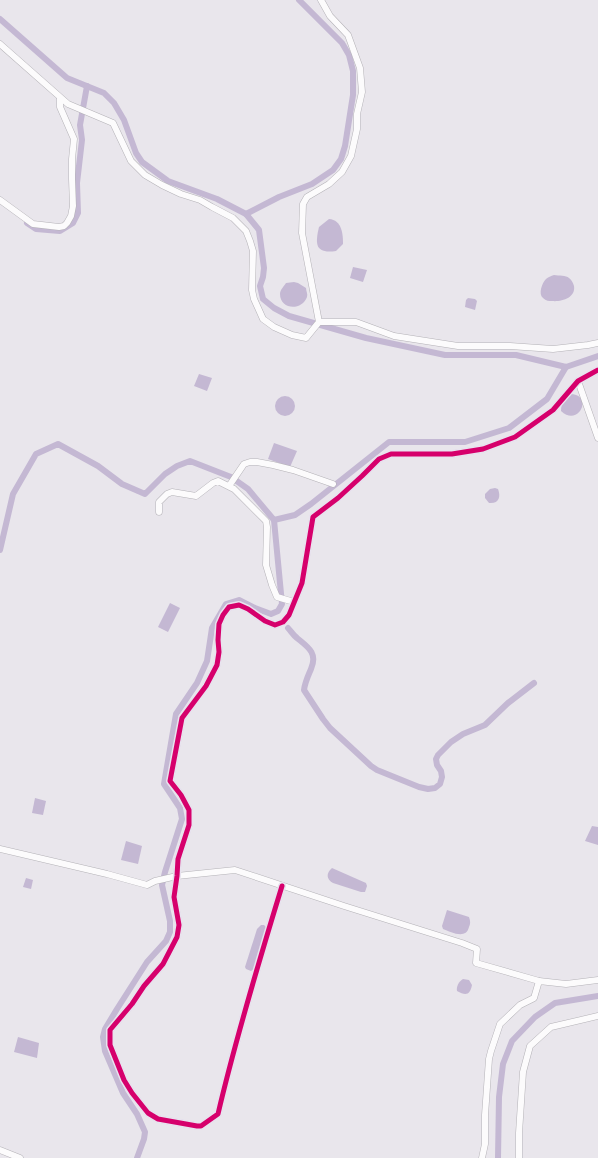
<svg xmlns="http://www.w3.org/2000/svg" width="598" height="1158" font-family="'Alegreya Sans',sans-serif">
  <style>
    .water { fill: #c4b8d3 }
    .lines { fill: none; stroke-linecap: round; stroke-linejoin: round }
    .canal { stroke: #c4b8d3; stroke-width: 6 }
    .minor-casing { stroke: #b4b2b7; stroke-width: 7 }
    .minor { stroke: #fcfbfc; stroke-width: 6 }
    .cycleway-casing { stroke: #e8e3ef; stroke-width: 8 }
    .cycleway { stroke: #d6006c; stroke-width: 5 }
  </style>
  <rect width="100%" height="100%" fill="#e9e6ec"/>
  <g class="water">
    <path d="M329,219C342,220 343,234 343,244L336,251C315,254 315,244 319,227Z"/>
    <polygon points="353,267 367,270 363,282 350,278"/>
    <path d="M554,275C559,276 566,275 569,278C572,280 573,283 574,286C576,298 561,302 552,301C549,301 546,301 543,298C538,294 542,283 546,279C548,277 551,276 554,275Z"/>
    <path d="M294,282L298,283L306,288C306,291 308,294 307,297C302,311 280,310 280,294C280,290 284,286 286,283Z"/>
    <polygon points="468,298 475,299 477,301 475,310 465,307 466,300"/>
    <polygon points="199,374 212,378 207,391 194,386"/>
    <path d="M570,394C594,394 579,428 561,411C561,403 564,398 570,394Z"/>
    <circle cx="285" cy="406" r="10"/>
    <polygon points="274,443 297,451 290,467 268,459"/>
    <path d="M495,488L498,489C501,497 499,504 489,503L485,498V494L490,489Z"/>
    <polygon points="170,603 180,608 168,632 158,627"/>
    <polygon points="35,798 46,801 43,815 32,813"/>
    <polygon points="592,826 598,827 598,845 585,841"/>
    <polygon points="126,841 142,846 138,864 121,860"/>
    <path d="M332,868L366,883L367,886L365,892H361L333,883C326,879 326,873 332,868Z"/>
    <polygon points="26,878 33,880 31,889 23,887"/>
    <path d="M447,910L469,917C470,920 471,923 469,927C466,940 451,932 443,929L442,926Z"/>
    <polygon points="261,925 264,925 266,927 266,932 254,969 251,971 246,969 245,967 257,929"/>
    <path d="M463,979L469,980L472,985C470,995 466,996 457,991C456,987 459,981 463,979Z"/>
    <polygon points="18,1037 39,1043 37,1058 14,1052"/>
  </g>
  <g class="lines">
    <g class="canal">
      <polyline points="0,19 67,78 104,93 114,103 124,120 136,153 142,162 168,181 217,199 246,214 279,197 312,184 333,170 341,159 345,146 353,95 353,71 349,55 342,43 299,0"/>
      <polyline points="246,214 259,230 264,268 263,277 260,286 263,299 274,308 289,316 366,338 445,355 516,355 566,367 598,356"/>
      <polyline points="27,223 36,229 60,231 73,223 78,213 77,183 82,140 80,125 87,86"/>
      <polyline points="274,520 295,515 311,504 389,442 465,442 509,428 547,399 566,367"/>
      <polyline points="0,550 13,494 36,454 58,444 98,466 122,484 145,494 165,474 177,466 190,461 231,477 248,489 274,520 282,604 278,611 271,614 255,608 239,600 226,604 212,628 207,661 197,683 176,714 164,784 180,808 182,819 165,872 162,885 170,921 170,932 166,941 147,962 117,1009 105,1029 103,1037 105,1051 123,1093 137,1114 145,1132 144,1139 137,1158"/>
      <path d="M288,628C291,631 293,635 297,638C308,647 318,653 311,669C308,676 305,682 304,690L323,719L330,728L371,766L377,770L419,787L428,789L435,788L440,784L442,777L441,771L437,765L436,759L438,755L451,742L463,734L485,725L508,703L534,683"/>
      <polyline points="498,1158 499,1097 503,1064 512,1041 535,1017 555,1003 598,996"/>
    </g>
    <defs>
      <g id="minor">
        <polyline points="0,44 68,104 113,123 131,161 145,175 162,185 181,194 200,200 212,207 233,218 246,231 250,241 253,251 252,290 254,299 263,319 274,327 292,335 306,338 319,322 302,233 303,204 307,197 329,184 342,172 351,156 357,129 357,114 362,92 360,68 348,35 330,16 321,0"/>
        <polyline points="0,200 33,224 59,227 64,226 67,223 71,216 73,206 72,179 72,159 74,139 60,107 60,98"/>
        <polyline points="319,322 356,322 394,336 458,346 510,346 553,349 588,345 598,343"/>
        <polyline points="578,381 598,438"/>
        <polyline points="229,486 244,464 250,462 257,462 273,465 293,470 333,484"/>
        <polyline points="159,512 159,502 167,494 172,492 196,496 213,483 218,481 234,489 266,521 267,527 266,565 272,585 277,597 294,602"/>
        <polyline points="0,849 107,874 147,885 155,881 177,876 235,870 344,906 462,943 477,949 476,963 539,981"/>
        <path d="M282,886C259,961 236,1037 218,1114L201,1126H197L158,1119L148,1113L132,1093L124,1080L110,1045V1030L132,1004L144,986L163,964L177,937L179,925L174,897L177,876L178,859L189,825V810L181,795L170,781L182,718L206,686L217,665L219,652L218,640L219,624L223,615L229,607L239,605L248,609L265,621L275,625L283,622L289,615L302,583L313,517L338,498L362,476L379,459L391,454H452L483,449L515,437L553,410L578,381L598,370"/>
        <polyline points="0,1150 20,1158"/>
        <polyline points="482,1158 485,1144 485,1115 489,1059 491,1051 500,1024 520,1005 534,998 539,981 566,984 598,980"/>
        <polyline points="519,1158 519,1133 523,1072 530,1046 551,1027 598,1016"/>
      </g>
    </defs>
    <use href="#minor" class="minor-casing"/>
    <use href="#minor" class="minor"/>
    <defs>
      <path id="cycleway" d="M282,886C259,961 236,1037 218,1114L201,1126H197L158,1119L148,1113L132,1093L124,1080L110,1045V1030L132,1004L144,986L163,964L177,937L179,925L174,897L177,876L178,859L189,825V810L181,795L170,781L182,718L206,686L217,665L219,652L218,640L219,624L223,615L229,607L239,605L248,609L265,621L275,625L283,622L289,615L302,583L313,517L338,498L362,476L379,459L391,454H452L483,449L515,437L553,410L578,381L598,370"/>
    </defs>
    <use href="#cycleway" class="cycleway-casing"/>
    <use href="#cycleway" class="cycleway"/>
  </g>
</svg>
